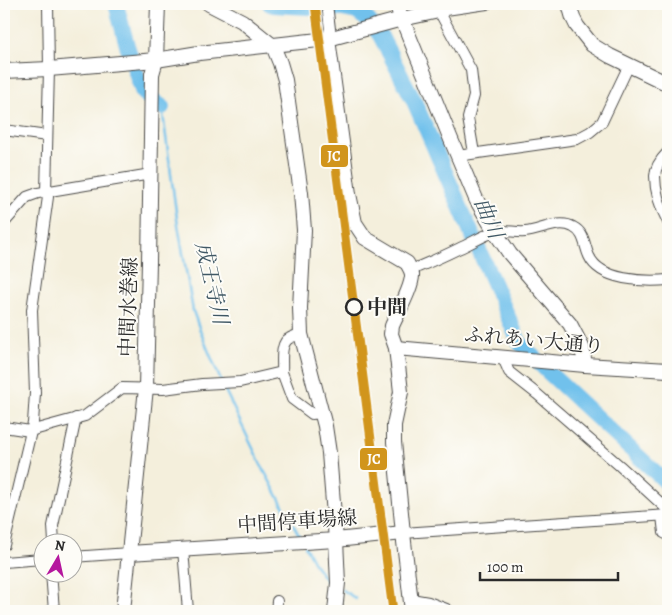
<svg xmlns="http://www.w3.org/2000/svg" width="672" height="615" font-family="Alegreya,'Noto Serif JP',serif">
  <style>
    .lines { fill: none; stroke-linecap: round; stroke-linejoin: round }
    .stream { stroke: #71c1ec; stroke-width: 2.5 }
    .river { stroke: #71c1ec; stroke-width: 16 }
    .street-casing { stroke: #494846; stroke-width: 12 }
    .secondary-casing { stroke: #494846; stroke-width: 16 }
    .street { stroke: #fff; stroke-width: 10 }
    .secondary { stroke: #fff; stroke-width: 14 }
    .rail-1-casing { stroke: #fdfcf7; stroke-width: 12 }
    .rail-1 { stroke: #d1951c; stroke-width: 9 }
    .stop-dot { fill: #fdfcf7; stroke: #2b2b2b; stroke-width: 2.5 }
    .labels { text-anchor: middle; stroke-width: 4; stroke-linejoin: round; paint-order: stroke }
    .street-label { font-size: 20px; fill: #2b2b2b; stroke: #fdfcf7 }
    .stop-label { font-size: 20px; font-weight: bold; fill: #2b2b2b; stroke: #fdfcf7; text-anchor: start }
    .water-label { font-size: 21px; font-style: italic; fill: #405865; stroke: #fdfcf7 }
    .line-badge { stroke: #fdfcf7; stroke-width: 2 }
    .badge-label { font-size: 14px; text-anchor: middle; font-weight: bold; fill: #fff }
  </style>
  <rect width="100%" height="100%" fill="#fdfcf7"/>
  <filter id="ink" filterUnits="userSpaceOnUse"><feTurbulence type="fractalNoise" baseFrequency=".02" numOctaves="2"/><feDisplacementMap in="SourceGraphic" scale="10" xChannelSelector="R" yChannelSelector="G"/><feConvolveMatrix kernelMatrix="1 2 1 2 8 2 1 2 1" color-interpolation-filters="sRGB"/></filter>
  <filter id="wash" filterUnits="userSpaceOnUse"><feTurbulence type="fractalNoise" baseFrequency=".0096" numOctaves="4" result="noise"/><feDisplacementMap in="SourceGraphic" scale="20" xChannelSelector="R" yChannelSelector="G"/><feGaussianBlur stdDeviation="1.12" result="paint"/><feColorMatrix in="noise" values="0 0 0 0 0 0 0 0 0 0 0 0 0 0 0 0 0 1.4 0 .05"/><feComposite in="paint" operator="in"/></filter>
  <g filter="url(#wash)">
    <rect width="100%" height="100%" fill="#f4efdc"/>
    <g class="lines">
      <g class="stream">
        <polyline points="162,107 177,219 193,311 201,333 221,381"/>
        <polyline points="223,386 261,465 300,537"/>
        <polyline points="305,546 315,565 330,586 332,587"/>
        <polyline points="342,590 346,592 356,599"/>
      </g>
      <g class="river">
        <polyline points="116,4 128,49 143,93 162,107"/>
        <polyline points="270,4 274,5 342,9 357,12 369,21 380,35 414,101 519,342 548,372 668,484"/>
      </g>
    </g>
  </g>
  <g filter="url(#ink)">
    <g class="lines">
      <defs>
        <g id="street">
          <polyline points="327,4 330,29 328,39"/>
          <polyline points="4,130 47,136"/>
          <path d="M668,152C662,158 655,167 655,176C655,191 661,209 668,222"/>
          <polyline points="474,153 468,118 474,96 471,70 439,11 487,4"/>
          <polyline points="457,156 577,139 590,132 602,122 629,65"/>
          <polyline points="4,223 27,197 38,193 151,174"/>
          <path d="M411,270C428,263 444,256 460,248C470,244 485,234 495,232C504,229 515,233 525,232C540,231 559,219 573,227C585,233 584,245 589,256C600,281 645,282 668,280"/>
          <polyline points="503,358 509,372 537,394 620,466 668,510"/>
          <polyline points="282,372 292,399 312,414 322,413"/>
          <path d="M4,427L30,431L85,416L122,388L163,389L202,384L240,382L282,372C283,362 279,343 290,338C293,336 298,335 301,334"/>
          <polyline points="662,516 664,533 668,535"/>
          <polyline points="403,533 668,515"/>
          <polyline points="54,542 53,526 76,418"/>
          <polyline points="4,545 33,423 35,393 32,310 48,197 46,192 49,69 48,4"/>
          <polyline points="183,549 188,611"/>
          <polyline points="72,557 129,553"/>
          <polyline points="4,562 42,559"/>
          <polyline points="51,572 54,611"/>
          <polyline points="276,611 277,601"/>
        </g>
        <g id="secondary">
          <polyline points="209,4 242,21 273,46 280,63 285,80 301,193 304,230 300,308 301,334 325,426 329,453 336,540 338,583 335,611"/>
          <polyline points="396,4 452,142 476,199 495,232 510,254 570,324 582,347 585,365"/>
          <polyline points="569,4 573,18 577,26 592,45 610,56 668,84"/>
          <path d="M328,39L349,194L355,223L365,238L407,263C409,267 411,269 412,274C413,286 397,314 392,326L391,334L396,348L401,392L394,425V442L403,533L412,611"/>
          <polyline points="4,71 49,69 156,60 199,53 328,39 402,19 439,11"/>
          <polyline points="396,348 585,365 668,370"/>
          <polyline points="129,553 336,540 403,533"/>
          <polyline points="411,601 428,604 446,611"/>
          <polyline points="123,611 146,388 149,262 152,74 156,60 158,4"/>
        </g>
      </defs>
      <use href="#street" class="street-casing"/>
      <use href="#secondary" class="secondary-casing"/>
      <use href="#street" class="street"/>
      <use href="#secondary" class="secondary"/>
      <defs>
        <polyline id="rail-1" points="315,4 393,611"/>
      </defs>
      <use href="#rail-1" class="rail-1-casing"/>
      <use href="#rail-1" class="rail-1"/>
    </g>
  </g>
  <circle class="stop-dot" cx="354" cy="307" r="8"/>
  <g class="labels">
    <g class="street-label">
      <text transform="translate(128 307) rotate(-88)" y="7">中間水巻線</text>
      <text transform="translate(534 340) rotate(5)" y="7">ふれあい大通り</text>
      <text transform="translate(297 521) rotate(-4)" y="7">中間停車場線</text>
    </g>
    <g class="stop-label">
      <text x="367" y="314">中間</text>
    </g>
    <g class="water-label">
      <text transform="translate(489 218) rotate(67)" y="7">曲川</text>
      <text transform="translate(212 283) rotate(77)" y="7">成王寺川</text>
    </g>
  </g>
  <g class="line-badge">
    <rect x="320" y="144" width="29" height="24" rx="5" fill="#d1951c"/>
    <rect x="359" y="447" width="29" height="24" rx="5" fill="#d1951c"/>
  </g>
  <g class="badge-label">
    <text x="334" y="161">JC</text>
    <text x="374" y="464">JC</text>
  </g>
  <rect width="672" height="615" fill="none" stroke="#fdfcf7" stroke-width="20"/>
  <g transform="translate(58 558) rotate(9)"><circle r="24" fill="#fdfcf7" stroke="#a9a8a5"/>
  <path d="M0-4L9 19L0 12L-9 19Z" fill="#b5179e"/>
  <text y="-8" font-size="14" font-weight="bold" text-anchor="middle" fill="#2b2b2b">N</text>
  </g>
  <path d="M480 572v8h138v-8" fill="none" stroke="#2b2b2b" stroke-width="2.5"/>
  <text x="487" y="572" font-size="15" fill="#2b2b2b" stroke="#fdfcf7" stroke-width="4" paint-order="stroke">100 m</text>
</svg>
